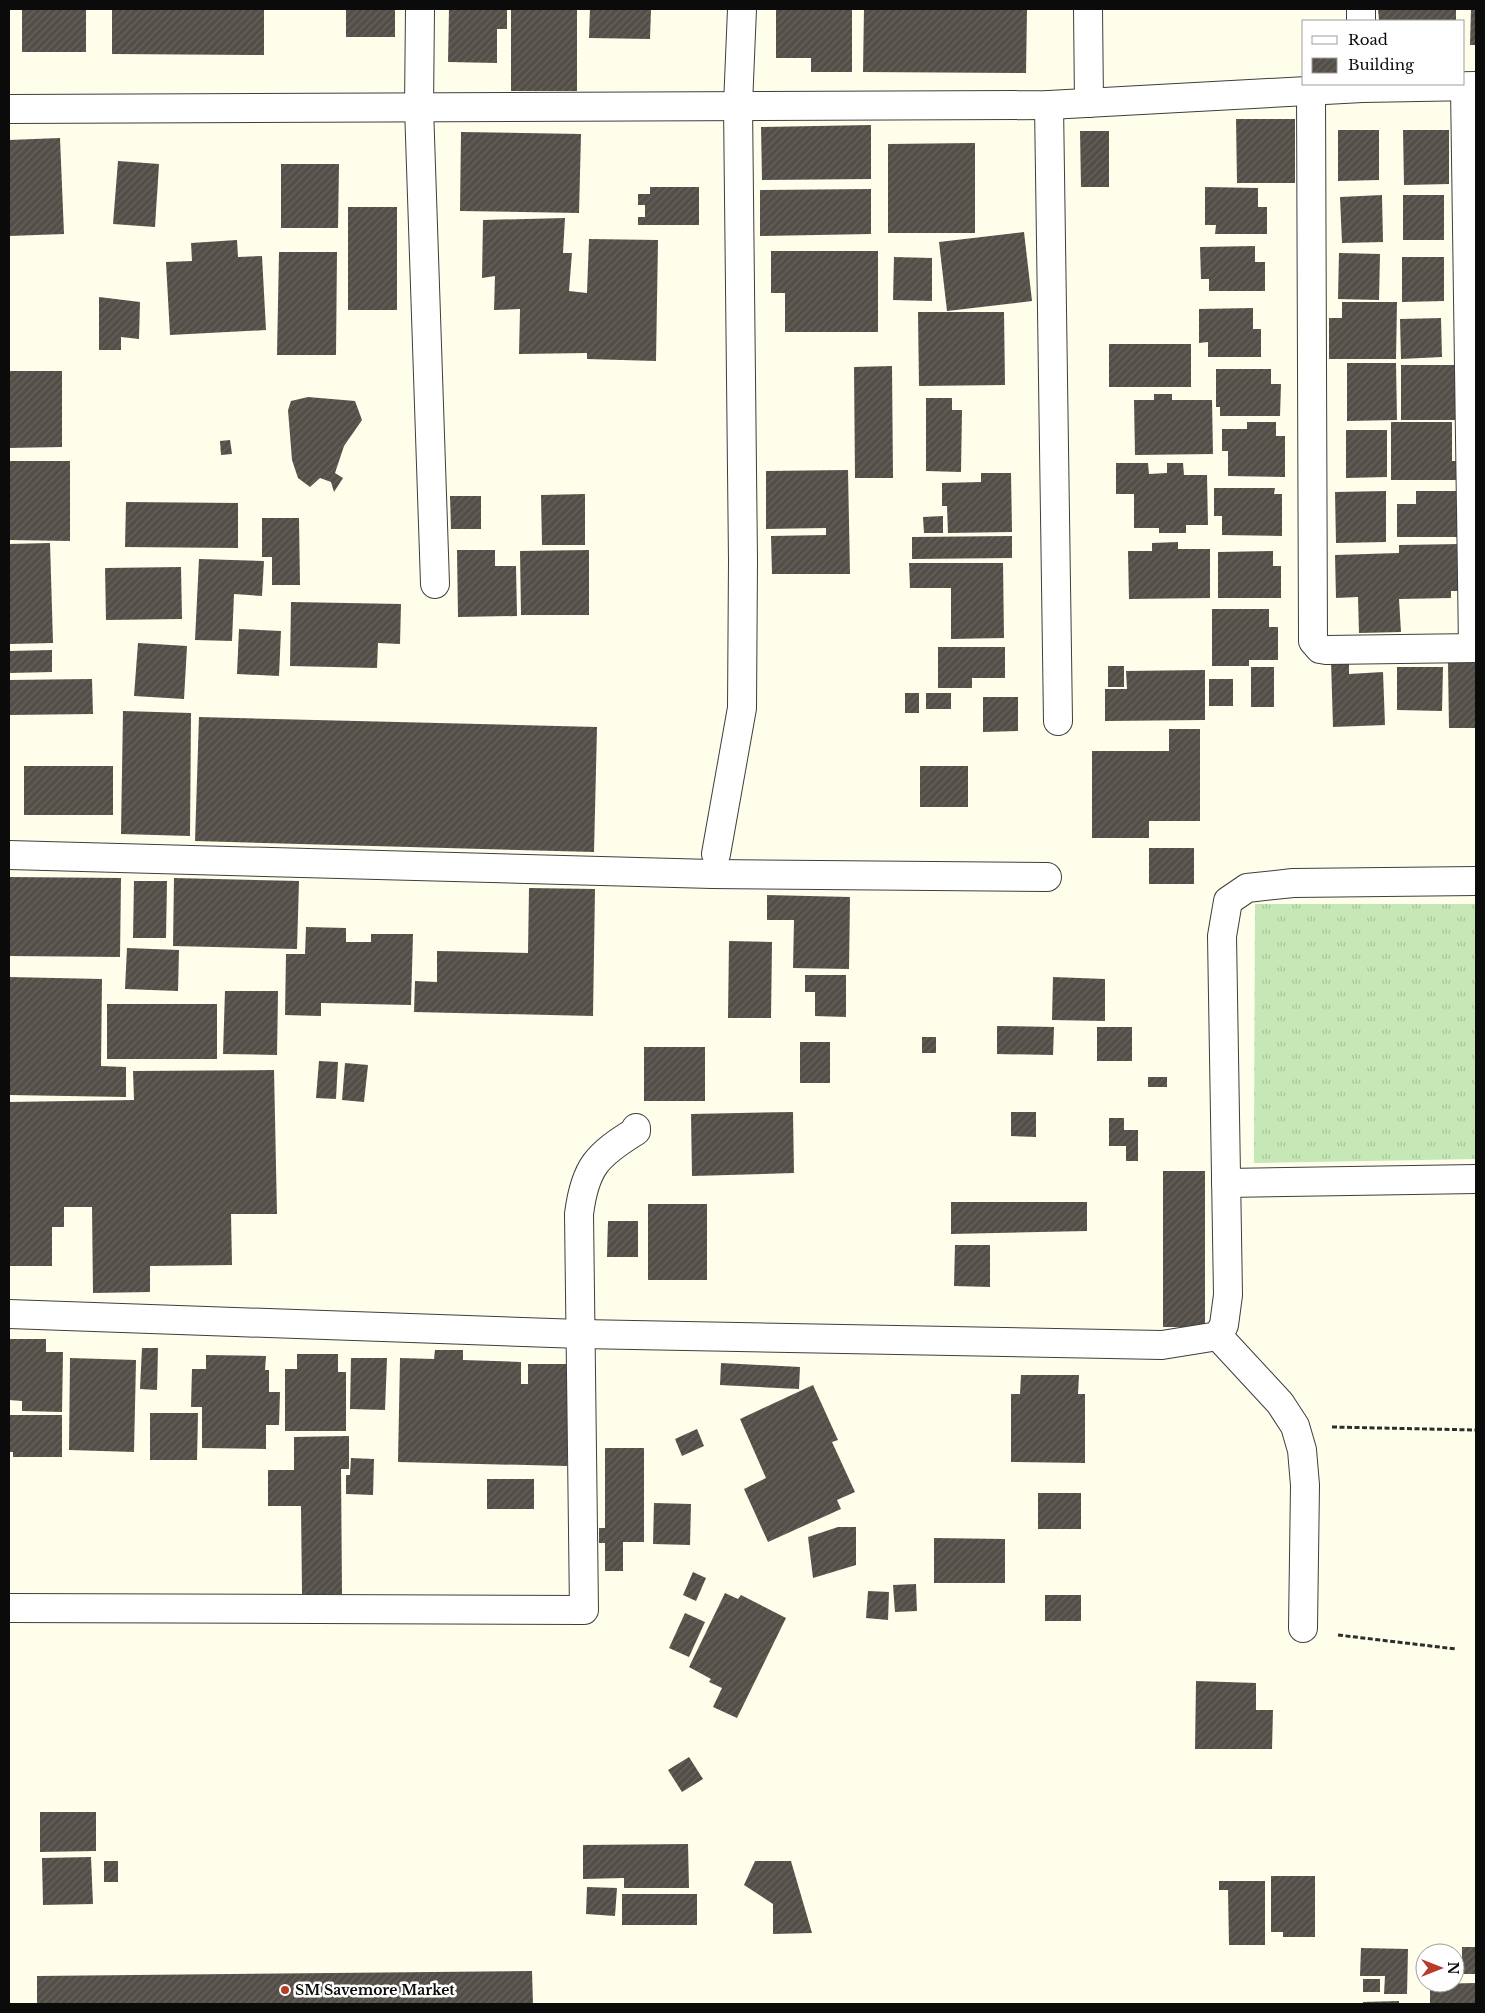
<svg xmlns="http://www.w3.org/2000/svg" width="1485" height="2013" font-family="'Libre Baskerville',serif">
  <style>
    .grass { fill: url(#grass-tufts) }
    .building { fill: url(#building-hatch) }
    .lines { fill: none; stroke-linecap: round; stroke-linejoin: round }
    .minor-casing { stroke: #3e3e3e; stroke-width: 30 }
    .path { stroke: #2d2d2d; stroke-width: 3; stroke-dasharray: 5 2.5; stroke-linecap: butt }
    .minor { stroke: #fff; stroke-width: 28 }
    .poi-dot { fill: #b63d28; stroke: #fff; stroke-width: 2 }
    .labels { text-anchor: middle; stroke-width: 5; stroke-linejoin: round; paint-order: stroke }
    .poi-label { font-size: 14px; font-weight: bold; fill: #0b0b0b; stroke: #fff; text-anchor: start }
  </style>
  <defs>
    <pattern id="grass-tufts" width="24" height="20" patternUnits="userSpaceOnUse" patternTransform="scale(1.25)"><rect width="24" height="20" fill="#c6e7b6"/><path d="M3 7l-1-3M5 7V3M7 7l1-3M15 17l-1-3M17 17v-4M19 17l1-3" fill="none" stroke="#a9c59b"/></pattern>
    <pattern id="building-hatch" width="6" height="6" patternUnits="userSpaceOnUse" patternTransform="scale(1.25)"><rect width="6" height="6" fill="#534f48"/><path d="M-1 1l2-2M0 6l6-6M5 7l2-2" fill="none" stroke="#67645e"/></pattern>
  </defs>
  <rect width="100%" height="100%" fill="#fefeea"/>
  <polygon class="grass" points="1255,904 1476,904 1476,1159 1254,1163"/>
  <g class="building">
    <rect x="22" y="9" width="64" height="43"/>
    <polygon points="112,9 264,9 264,55 112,54"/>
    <rect x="346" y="9" width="49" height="28"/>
    <polygon points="449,9 507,9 507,29 497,29 497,63 448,62"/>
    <rect x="511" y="9" width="66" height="82"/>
    <polygon points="590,9 651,9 650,39 589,38"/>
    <polygon points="776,9 852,9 852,72 811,72 811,58 776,58"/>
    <polygon points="864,9 1027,9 1026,73 863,72"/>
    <polygon points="1378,9 1456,9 1456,21 1379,21"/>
    <polygon points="1471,9 1476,9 1476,45 1470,45"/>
    <polygon points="1236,119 1295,119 1295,183 1237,183"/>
    <polygon points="871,125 871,179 762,180 761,127"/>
    <polygon points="1338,130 1379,130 1379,180 1338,181"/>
    <polygon points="1403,130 1449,130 1449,184 1404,185"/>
    <polygon points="1080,131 1109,131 1109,187 1081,187"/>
    <polygon points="461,132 581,134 579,213 460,211"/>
    <polygon points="60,138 64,234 9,236 9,140"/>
    <polygon points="975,143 975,233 888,233 888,144"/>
    <polygon points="118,161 159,164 155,227 113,224"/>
    <polygon points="281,164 339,164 338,228 281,228"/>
    <polygon points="650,187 699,187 699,225 638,225 638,217 645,217 645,205 638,205 638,194 650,194"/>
    <polygon points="1205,187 1258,188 1258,207 1267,207 1267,234 1215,234 1216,225 1205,225"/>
    <polygon points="871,189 871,234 760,236 760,190"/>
    <polygon points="1382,195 1383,242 1342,243 1340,197"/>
    <rect x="1403" y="195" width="41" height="45"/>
    <rect x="348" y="207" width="49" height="103"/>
    <polygon points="565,218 563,253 572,253 569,291 587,293 589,239 658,240 656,361 587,359 587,353 519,354 520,309 494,310 495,276 482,278 483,220"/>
    <polygon points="1024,232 1032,301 947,311 939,242"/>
    <polygon points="237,240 238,257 262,256 266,330 170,335 166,262 192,261 191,243"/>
    <polygon points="1255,246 1255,262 1265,262 1265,291 1209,291 1209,279 1201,279 1200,247"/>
    <polygon points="771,251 878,251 878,332 785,332 785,293 771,293"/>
    <polygon points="279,252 337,252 336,355 277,355"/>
    <polygon points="1339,253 1380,254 1379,300 1338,299"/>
    <polygon points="894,257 932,258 932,301 893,300"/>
    <polygon points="1402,257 1444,257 1444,301 1402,302"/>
    <polygon points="99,297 140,302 139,339 121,337 121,350 99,350"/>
    <polygon points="1342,302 1397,302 1396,359 1329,359 1329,318 1342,318"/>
    <polygon points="1253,308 1253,329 1261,329 1261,357 1208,357 1208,342 1199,343 1199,309"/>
    <polygon points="918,312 1004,312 1005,385 919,386"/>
    <polygon points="1441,318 1442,357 1401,359 1400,319"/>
    <rect x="1109" y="344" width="82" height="43"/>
    <polygon points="1347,363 1396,363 1397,420 1347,421"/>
    <rect x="1401" y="365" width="57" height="55"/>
    <polygon points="892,366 893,478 855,478 854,367"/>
    <polygon points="1216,369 1271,369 1271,384 1281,384 1280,416 1220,416 1220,407 1216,407"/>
    <polygon points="9,371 62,371 62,447 9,448"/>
    <polygon points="1154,394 1172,394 1172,400 1212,400 1213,454 1135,455 1134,400 1154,400"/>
    <polygon points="308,397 355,401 362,420 344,446 335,473 343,478 334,492 331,482 320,478 310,487 298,478 292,460 288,410 291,401"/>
    <polygon points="926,398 952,398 952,410 962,410 961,472 926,471"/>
    <polygon points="1247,422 1276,422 1276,436 1285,436 1285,477 1228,476 1228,451 1222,451 1222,429 1247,429"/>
    <polygon points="1391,422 1452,422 1452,461 1459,461 1459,480 1391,480"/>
    <polygon points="1346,430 1387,430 1387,477 1346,478"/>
    <polygon points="230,440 232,454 221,455 220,441"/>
    <polygon points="9,461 70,461 70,541 9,540"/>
    <polygon points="1116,463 1148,463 1149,474 1167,473 1167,463 1183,463 1184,475 1207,475 1208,525 1186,525 1186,533 1159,533 1159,528 1134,528 1134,494 1116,494"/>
    <polygon points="848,470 850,574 772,574 771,536 826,535 826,528 766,529 766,471"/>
    <polygon points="981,473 1011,473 1012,532 948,533 947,506 942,506 942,483 981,482"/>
    <polygon points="1214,488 1275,488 1274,494 1282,494 1282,536 1222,535 1222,516 1214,516"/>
    <polygon points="1386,491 1386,542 1336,543 1335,492"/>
    <polygon points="1416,491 1460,491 1461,537 1397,537 1397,504 1416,504"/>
    <polygon points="585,494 585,545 542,545 541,495"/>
    <polygon points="450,496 481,496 481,529 451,529"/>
    <polygon points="126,502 238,503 238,548 125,547"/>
    <polygon points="943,516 943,533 924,533 923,517"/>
    <polygon points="262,518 299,518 300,585 272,585 272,557 262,557"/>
    <polygon points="1012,536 1012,558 912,559 912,537"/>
    <polygon points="1178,542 1178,549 1210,549 1210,598 1129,599 1128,551 1152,551 1152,543"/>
    <polygon points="50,543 53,643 9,644 9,544"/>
    <polygon points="1461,544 1461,591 1451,591 1451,598 1399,599 1401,632 1359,633 1358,597 1336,598 1335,555 1399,553 1399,545"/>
    <polygon points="457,550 495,550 495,566 516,566 517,616 458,617"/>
    <polygon points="589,550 589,615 521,615 520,551"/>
    <polygon points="1273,551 1273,566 1281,566 1281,598 1218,598 1218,552"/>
    <polygon points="199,559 264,561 262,596 234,594 232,641 195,640"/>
    <polygon points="909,563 1003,563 1004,638 951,639 951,588 910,588"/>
    <polygon points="181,567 182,619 106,620 105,568"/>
    <polygon points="291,602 401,604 400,644 378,643 377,668 290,666"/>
    <polygon points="1212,609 1269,609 1269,627 1278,627 1278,660 1249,660 1249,666 1212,666"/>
    <polygon points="239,629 281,631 279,676 237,674"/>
    <polygon points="138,643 187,646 184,699 134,696"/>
    <polygon points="938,647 1005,647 1005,678 972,678 972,688 938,688"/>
    <polygon points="52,650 52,672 9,673 9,651"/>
    <polygon points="1349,660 1349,674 1383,672 1385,725 1333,727 1331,661"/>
    <polygon points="1476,661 1476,728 1449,728 1448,662"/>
    <rect x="1108" y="666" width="16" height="21"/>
    <rect x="1251" y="667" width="23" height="40"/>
    <polygon points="1397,667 1443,667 1442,711 1397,710"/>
    <polygon points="1205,670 1205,720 1105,721 1105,689 1127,689 1126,671"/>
    <polygon points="92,679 93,714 9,715 9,680"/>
    <rect x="1209" y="679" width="24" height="27"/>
    <rect x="905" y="693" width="14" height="20"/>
    <rect x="926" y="693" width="25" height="16"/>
    <polygon points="983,697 1018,697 1018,731 983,732"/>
    <polygon points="123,711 191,713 190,836 121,834"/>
    <polygon points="199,717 597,727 594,852 195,841"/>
    <polygon points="1169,729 1200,729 1200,821 1149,821 1149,838 1092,838 1092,751 1169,751"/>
    <rect x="24" y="766" width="89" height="49"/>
    <rect x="920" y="766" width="48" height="41"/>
    <rect x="1149" y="848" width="45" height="36"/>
    <polygon points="9,877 121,878 120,957 9,956"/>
    <polygon points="174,878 299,881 297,949 173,946"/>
    <polygon points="134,881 167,881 166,938 133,938"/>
    <polygon points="529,888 595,889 593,1016 414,1012 415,981 437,982 437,951 528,953"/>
    <polygon points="767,895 850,897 849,969 793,968 794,920 767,920"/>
    <polygon points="306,927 346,928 346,942 371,942 371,934 413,934 411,1005 321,1003 321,1016 285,1015 286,954 305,954"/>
    <polygon points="729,941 772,942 771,1018 728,1018"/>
    <polygon points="127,948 179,950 178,991 125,989"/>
    <polygon points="805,975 846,975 846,1017 815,1016 815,992 805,992"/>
    <polygon points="9,977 102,979 101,1066 126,1067 126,1097 9,1095"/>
    <polygon points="1053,977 1105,979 1105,1021 1052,1020"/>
    <polygon points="225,991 278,991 277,1055 223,1054"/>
    <rect x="107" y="1004" width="110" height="55"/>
    <polygon points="997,1026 1054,1027 1053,1055 997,1054"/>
    <rect x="1097" y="1027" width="35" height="34"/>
    <rect x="922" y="1037" width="14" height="16"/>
    <rect x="800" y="1042" width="30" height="41"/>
    <rect x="644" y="1047" width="61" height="54"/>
    <polygon points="319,1061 338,1062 336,1099 316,1098"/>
    <polygon points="345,1063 368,1065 364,1102 342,1100"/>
    <polygon points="274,1070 277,1214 231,1214 232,1265 150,1266 150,1292 93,1293 92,1207 64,1207 64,1227 52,1227 52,1266 9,1266 9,1102 134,1100 133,1071"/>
    <rect x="1148" y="1077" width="19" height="10"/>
    <polygon points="793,1112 794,1173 692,1176 691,1114"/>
    <polygon points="1011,1112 1036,1112 1036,1137 1011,1136"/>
    <polygon points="1109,1118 1124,1118 1124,1130 1138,1130 1138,1161 1126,1161 1126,1146 1109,1146"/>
    <rect x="1163" y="1171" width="42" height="156"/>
    <polygon points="951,1202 1087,1202 1087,1231 951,1234"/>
    <rect x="648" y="1204" width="59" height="76"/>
    <polygon points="608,1221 638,1221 638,1257 607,1257"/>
    <polygon points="955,1245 990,1245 990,1287 954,1286"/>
    <polygon points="9,1339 46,1339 46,1352 63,1352 62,1412 22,1411 22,1401 9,1400"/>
    <polygon points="142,1348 158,1348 157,1390 140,1389"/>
    <polygon points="435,1350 463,1350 463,1360 521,1362 521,1384 528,1384 528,1364 569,1364 567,1466 398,1462 400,1358 434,1359"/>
    <polygon points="297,1354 338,1354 338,1372 346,1372 346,1431 285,1431 285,1369 297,1369"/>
    <polygon points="206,1355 266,1356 265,1370 269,1370 269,1392 280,1392 279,1425 266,1425 266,1449 202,1448 202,1407 191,1407 192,1369 206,1369"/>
    <polygon points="70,1358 136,1360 134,1452 69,1450"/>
    <polygon points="351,1358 387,1358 385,1410 350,1409"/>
    <polygon points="721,1363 800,1367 799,1389 720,1385"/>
    <polygon points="1021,1375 1079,1375 1078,1394 1085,1394 1085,1463 1011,1462 1011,1394 1020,1394"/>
    <polygon points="813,1385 838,1440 832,1442 855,1492 837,1500 841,1509 768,1542 744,1489 766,1478 740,1419"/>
    <polygon points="150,1413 198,1413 197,1460 150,1460"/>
    <polygon points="9,1415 62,1415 62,1457 13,1457 13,1452 9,1452"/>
    <polygon points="697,1429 704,1446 682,1456 675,1439"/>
    <polygon points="349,1436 349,1469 341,1469 342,1594 302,1594 301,1506 268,1506 268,1470 294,1470 294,1437"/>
    <polygon points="605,1448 644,1448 644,1542 623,1542 623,1571 605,1571 605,1543 599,1543 599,1528 605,1528"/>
    <polygon points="351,1458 374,1459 373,1495 346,1494 346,1475 350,1475"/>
    <rect x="487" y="1479" width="47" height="30"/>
    <rect x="1038" y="1493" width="43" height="36"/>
    <polygon points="654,1503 691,1504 690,1545 653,1544"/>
    <polygon points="838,1527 856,1527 856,1565 813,1578 808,1537"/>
    <polygon points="934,1538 1005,1539 1005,1583 934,1583"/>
    <polygon points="693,1572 706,1578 696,1601 683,1595"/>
    <polygon points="916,1584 917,1611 895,1612 893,1585"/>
    <polygon points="868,1591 889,1592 888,1620 866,1618"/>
    <polygon points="725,1593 738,1599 741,1595 786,1618 737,1718 713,1707 722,1688 709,1682 711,1679 689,1667"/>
    <rect x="1045" y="1595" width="36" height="26"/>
    <polygon points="685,1613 705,1622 689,1657 669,1648"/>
    <polygon points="1196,1681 1256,1683 1256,1710 1273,1710 1272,1749 1195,1749"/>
    <polygon points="689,1757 703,1779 682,1792 668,1770"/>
    <polygon points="40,1812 96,1812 96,1851 40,1852"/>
    <polygon points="688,1844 689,1888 624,1888 624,1878 583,1879 583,1845"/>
    <polygon points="91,1857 93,1904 43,1905 42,1858"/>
    <rect x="104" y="1861" width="14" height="21"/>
    <polygon points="755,1861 791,1861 812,1933 773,1934 773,1904 744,1885"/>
    <polygon points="1271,1876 1315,1876 1315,1937 1283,1937 1283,1932 1271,1932"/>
    <polygon points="1219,1881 1265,1881 1265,1945 1229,1945 1228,1890 1219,1890"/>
    <polygon points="587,1887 617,1888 615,1916 586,1914"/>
    <rect x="622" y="1894" width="75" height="31"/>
    <rect x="1462" y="1947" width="14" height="27"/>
    <polygon points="1361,1948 1408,1949 1407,1994 1384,1994 1385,1976 1360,1976"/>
    <polygon points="532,1971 533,2004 37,2004 37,1976"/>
    <rect x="1363" y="1979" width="17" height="13"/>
    <polygon points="1476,1983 1476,2004 1430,2004 1430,1984"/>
    <polygon points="1399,2001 1399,2004 1363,2004 1363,2002"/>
  </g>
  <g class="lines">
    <defs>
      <g id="minor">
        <polyline points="420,9 419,107 435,584"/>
        <polyline points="1088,9 1089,103"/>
        <polyline points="1361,9 1361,21"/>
        <polyline points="1465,87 1473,648"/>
        <polyline points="1311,91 1313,641 1320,649 1326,650 1476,648"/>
        <polyline points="1049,105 1058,721"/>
        <polyline points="9,109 1049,105 1362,88 1476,86"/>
        <polyline points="716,854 742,708 743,561 738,105 742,9"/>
        <polyline points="9,855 712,874 1047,877"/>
        <polyline points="1226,1183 1476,1179"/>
        <polyline points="9,1314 581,1334 1162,1345 1218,1336 1224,1325 1228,1295 1222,936 1228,901 1247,888 1293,883 1476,881"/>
        <polyline points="1218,1336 1280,1403 1295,1426 1302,1450 1305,1485 1303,1628"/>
        <path d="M9,1608L584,1610L579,1214C585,1167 597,1155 636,1131V1128"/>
      </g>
    </defs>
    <use href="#minor" class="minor-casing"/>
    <g class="path">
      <polyline points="1332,1427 1476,1430"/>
      <polyline points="1338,1635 1456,1649"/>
    </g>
    <use href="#minor" class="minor"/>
  </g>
  <circle class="poi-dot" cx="285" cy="1990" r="5"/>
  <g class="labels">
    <g class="poi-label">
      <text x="295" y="1995">SM Savemore Market</text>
    </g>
  </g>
  <rect width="1485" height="2013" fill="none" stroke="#0b0b0b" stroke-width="20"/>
  <rect x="1302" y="20" width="162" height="65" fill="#ffffff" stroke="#9d9d9d"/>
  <rect x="1312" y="36" width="25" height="8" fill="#ffffff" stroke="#9d9d9d"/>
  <text x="1348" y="45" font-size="15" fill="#0b0b0b">Road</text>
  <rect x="1312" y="58" width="25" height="15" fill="url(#building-hatch)" stroke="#9d9d9d"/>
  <text x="1348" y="70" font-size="15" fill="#0b0b0b">Building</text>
  <g transform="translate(1440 1968) rotate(90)"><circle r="24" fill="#ffffff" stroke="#9d9d9d"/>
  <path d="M0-4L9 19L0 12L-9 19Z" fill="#b63d28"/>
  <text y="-8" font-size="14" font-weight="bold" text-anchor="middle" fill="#0b0b0b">N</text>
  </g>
</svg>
